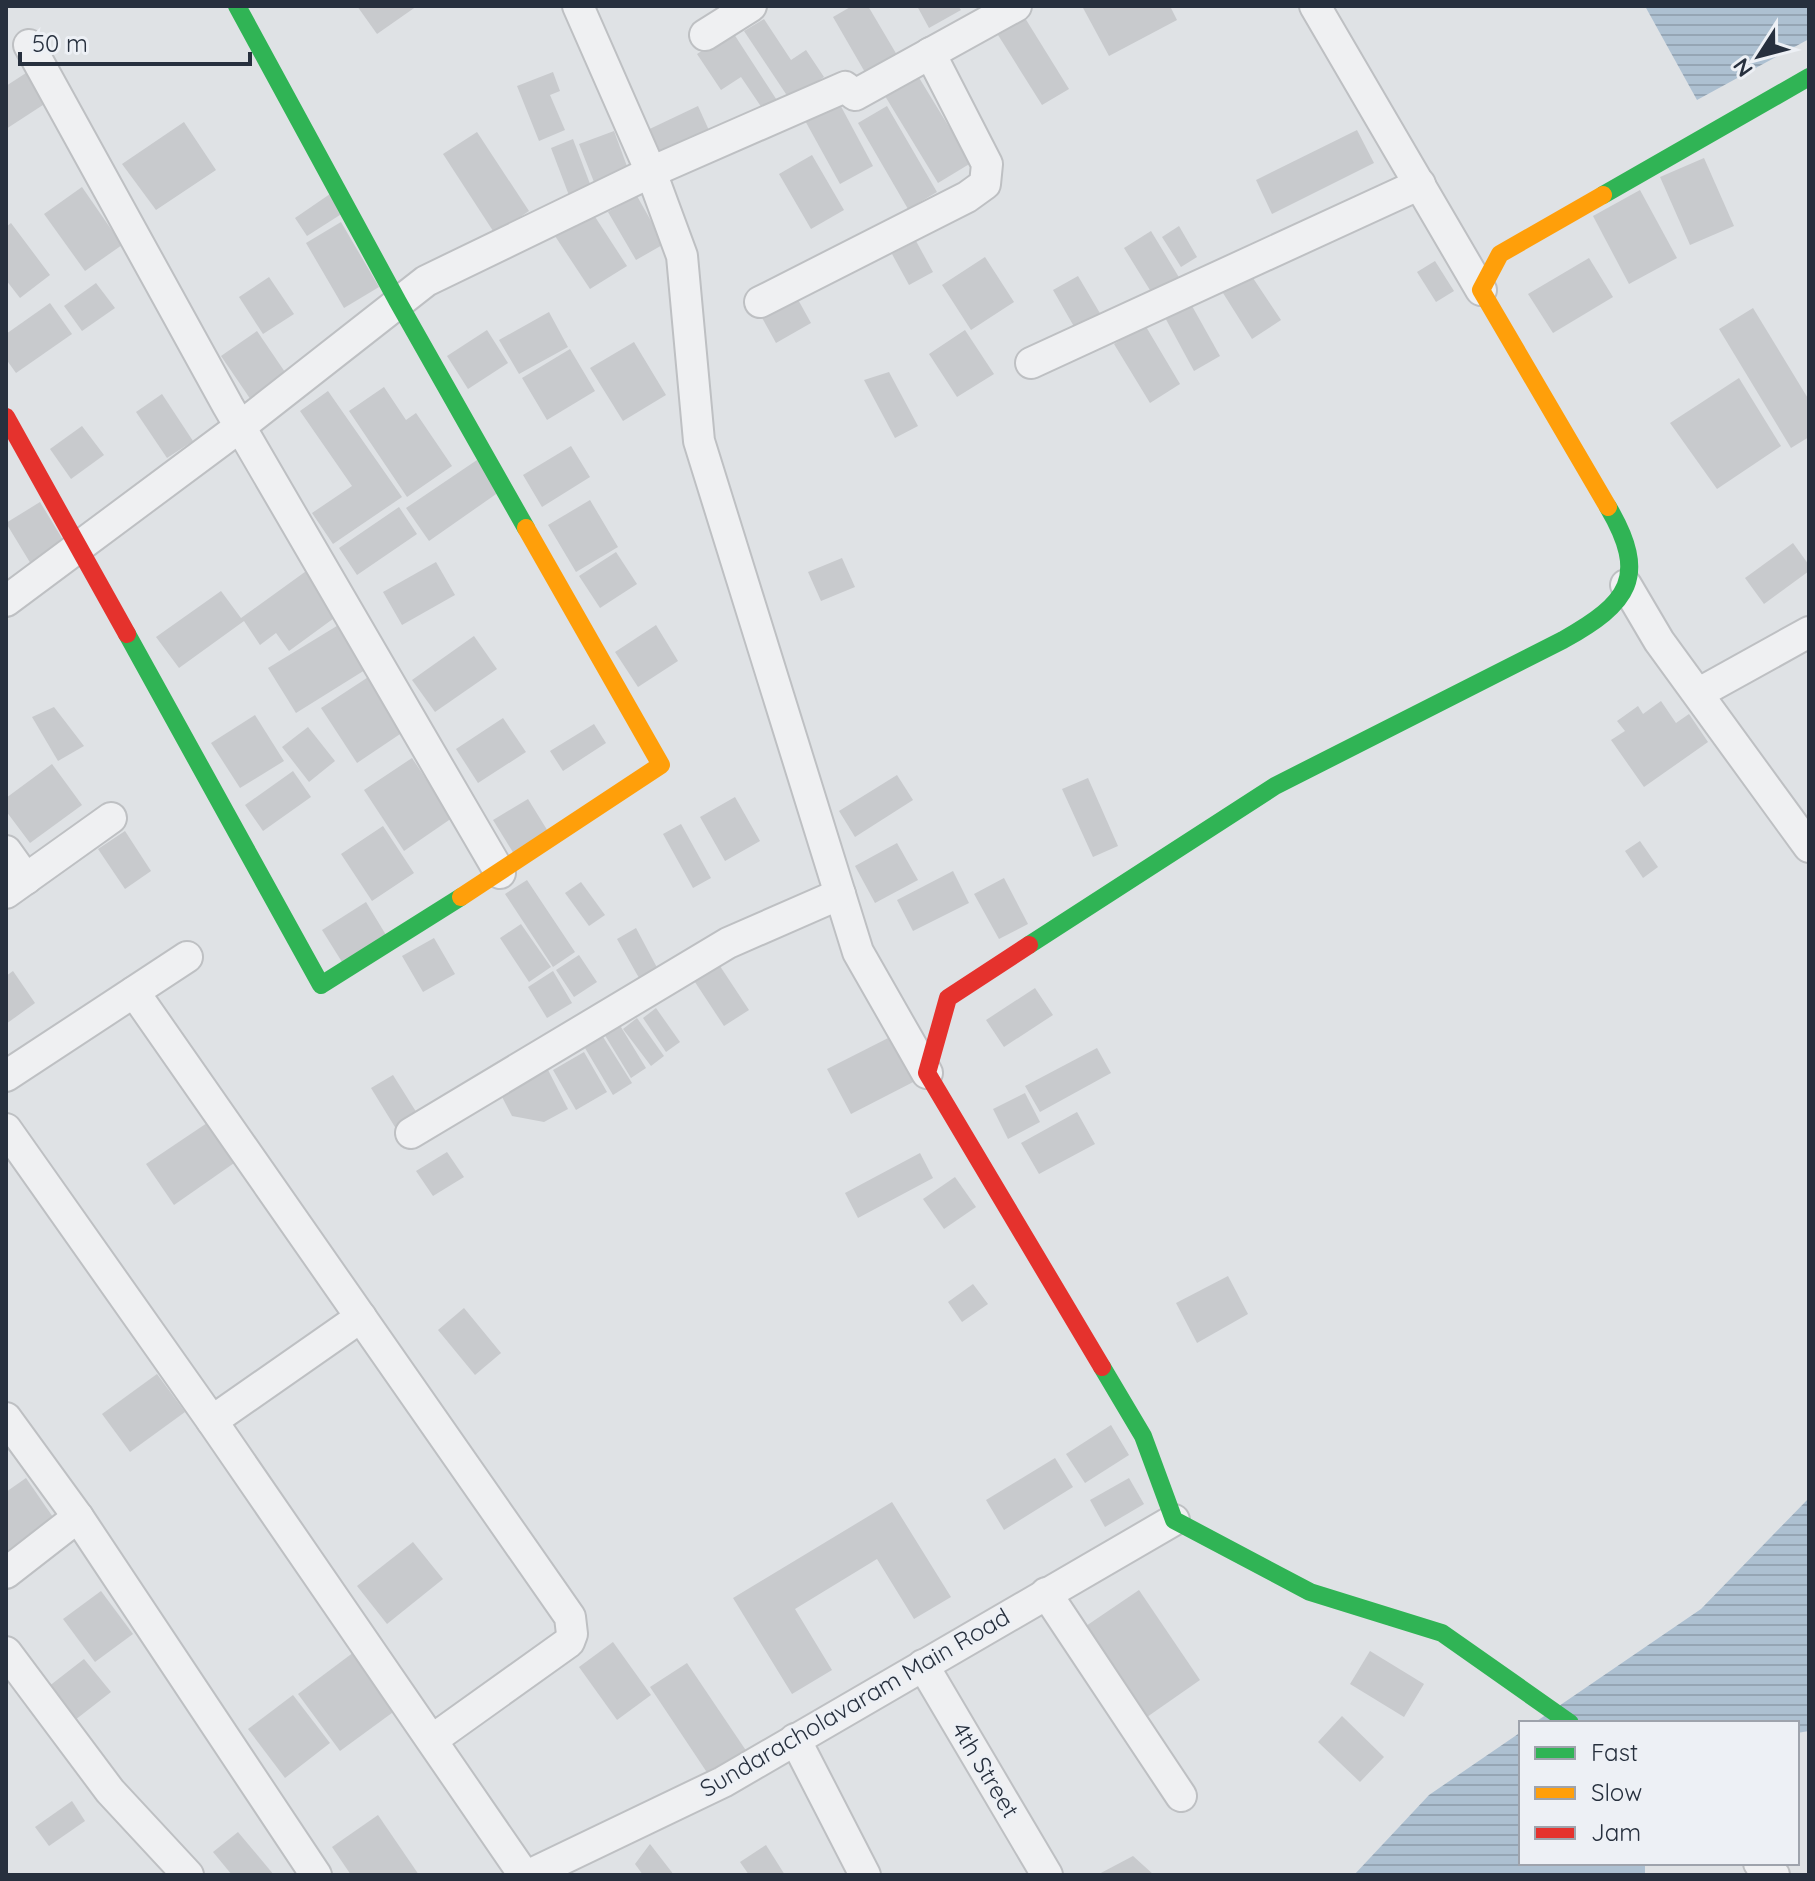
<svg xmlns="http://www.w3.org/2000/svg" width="1815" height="1881" font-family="Quicksand,sans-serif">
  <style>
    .water { fill: url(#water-rules) }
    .building { fill: #c8cacd }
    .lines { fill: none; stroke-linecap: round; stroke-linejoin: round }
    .street-casing { stroke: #bec0c3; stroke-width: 34 }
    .street { stroke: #eff0f2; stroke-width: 30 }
    .fast { stroke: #30b455; stroke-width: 18 }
    .slow { stroke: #ff9f0a; stroke-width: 18 }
    .jam { stroke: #e5322d; stroke-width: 18 }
    .labels { text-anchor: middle; stroke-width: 6; stroke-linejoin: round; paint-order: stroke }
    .street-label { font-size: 24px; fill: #27303e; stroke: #edf0f5 }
  </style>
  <defs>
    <pattern id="water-rules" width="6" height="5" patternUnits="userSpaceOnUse" patternTransform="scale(2)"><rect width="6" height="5" fill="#adc0d1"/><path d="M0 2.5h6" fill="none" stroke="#95a5b4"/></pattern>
  </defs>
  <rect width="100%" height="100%" fill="#dfe2e5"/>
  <g class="water">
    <polygon points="1645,6 1809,6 1809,39 1697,100"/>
    <polygon points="1809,1498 1809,1731 1797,1733 1797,1723 1534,1723 1701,1609"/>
    <polygon points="1521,1732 1521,1863 1645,1863 1645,1875 1354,1875 1429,1795"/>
  </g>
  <g class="building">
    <polygon points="357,6 417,6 377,34"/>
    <polygon points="852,6 868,6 897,55 866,74 833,17"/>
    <polygon points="917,6 958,6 961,10 929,28"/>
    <polygon points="1082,6 1170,6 1177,20 1109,56"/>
    <polygon points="1025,18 1069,89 1042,105 998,35"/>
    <polygon points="764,19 791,60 806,50 824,77 790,100 744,31"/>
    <polygon points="732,31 782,108 768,117 741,77 721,90 697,54"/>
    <polygon points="553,72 560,91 550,95 565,130 539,141 517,86"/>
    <polygon points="26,73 46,103 6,129 6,86"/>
    <polygon points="918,76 971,163 938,183 885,96"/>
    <polygon points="837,99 873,166 840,184 803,117"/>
    <polygon points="698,106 712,137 652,165 637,135"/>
    <polygon points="887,106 937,192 908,209 858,123"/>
    <polygon points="184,122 216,170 156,210 122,164"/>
    <polygon points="1357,130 1374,163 1272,214 1256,180"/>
    <polygon points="614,131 628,169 594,182 579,144"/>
    <polygon points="477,132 529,211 495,234 443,154"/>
    <polygon points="573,139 592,189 570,198 551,148"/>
    <polygon points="812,155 844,210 811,229 779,174"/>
    <polygon points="1704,158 1734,226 1690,245 1660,177"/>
    <polygon points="82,187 122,245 85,271 44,214"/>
    <polygon points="1640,190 1677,258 1629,284 1593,216"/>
    <polygon points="330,194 343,213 307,236 295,218"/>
    <polygon points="637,196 664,244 636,260 608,212"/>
    <polygon points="588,206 627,266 590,289 551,230"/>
    <polygon points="341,222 379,287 344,308 306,243"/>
    <polygon points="11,223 50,275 20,298 6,280 6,227"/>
    <polygon points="1179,226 1197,257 1181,267 1162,237"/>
    <polygon points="1151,231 1180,279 1153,295 1124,248"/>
    <polygon points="916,241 933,272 909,285 892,254"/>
    <polygon points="985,257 1014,302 971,330 942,285"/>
    <polygon points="1589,258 1613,297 1553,333 1528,294"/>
    <polygon points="1435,261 1454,291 1436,302 1417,272"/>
    <polygon points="1251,275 1281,320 1252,339 1223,293"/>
    <polygon points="1078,276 1101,315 1076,330 1053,290"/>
    <polygon points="269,277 294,314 263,334 239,297"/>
    <polygon points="96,283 115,308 82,331 64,306"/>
    <polygon points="791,287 811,323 776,343 756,307"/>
    <polygon points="1187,297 1220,356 1194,371 1162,312"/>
    <polygon points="50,303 72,334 16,373 6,359 6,334"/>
    <polygon points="1753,308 1809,400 1809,437 1791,448 1719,329"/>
    <polygon points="549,312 568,347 519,374 499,340"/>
    <polygon points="1145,325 1180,384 1150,403 1114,344"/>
    <polygon points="487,330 508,363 468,389 447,356"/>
    <polygon points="965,330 994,374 957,397 929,354"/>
    <polygon points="257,331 287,375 251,400 221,356"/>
    <polygon points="634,342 666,395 623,421 590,368"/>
    <polygon points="570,349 595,391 547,420 522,378"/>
    <polygon points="889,372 918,426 895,438 864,380"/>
    <polygon points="1739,378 1781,446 1717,489 1670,423"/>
    <polygon points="384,387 406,420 416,413 452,466 407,497 349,411"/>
    <polygon points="328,391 402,497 333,544 312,513 352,486 300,411"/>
    <polygon points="162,394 193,441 167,458 136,412"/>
    <polygon points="82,426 104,455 71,479 50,449"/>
    <polygon points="571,446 590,477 542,507 523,475"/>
    <polygon points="477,460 499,492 429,541 406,508"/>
    <polygon points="590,500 618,547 576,572 548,525"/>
    <polygon points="40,502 68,548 34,569 6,523"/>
    <polygon points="399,507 417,534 357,575 339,548"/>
    <polygon points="1793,543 1809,565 1809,571 1764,604 1745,578"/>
    <polygon points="616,552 637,584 600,608 579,576"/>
    <polygon points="842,558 855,587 821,601 808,572"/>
    <polygon points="436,562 455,595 402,625 383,592"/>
    <polygon points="309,569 341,613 289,651 276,633 260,645 244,621 179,668 156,637 221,591 241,618"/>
    <polygon points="345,621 373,665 296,713 268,668"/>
    <polygon points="656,625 678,661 638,687 615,652"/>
    <polygon points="474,636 497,669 435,712 412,680"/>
    <polygon points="376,672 412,726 357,763 321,708"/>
    <polygon points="1661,701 1676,723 1689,714 1708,742 1644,787 1611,740 1625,731 1617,721 1638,706 1643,714"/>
    <polygon points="54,707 84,746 58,761 32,717"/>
    <polygon points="255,715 284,761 240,788 211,743"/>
    <polygon points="503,718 526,752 478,783 456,749"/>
    <polygon points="594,724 606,743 563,771 550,751"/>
    <polygon points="308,727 335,761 309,782 282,747"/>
    <polygon points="412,758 452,818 404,851 364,790"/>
    <polygon points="52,764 82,805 30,843 6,811 6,798"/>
    <polygon points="293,771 311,797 263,831 245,805"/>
    <polygon points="897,775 913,800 855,837 839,811"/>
    <polygon points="1088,778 1118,846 1093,857 1062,789"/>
    <polygon points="735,797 760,841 725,861 700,817"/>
    <polygon points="528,799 549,833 514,854 493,820"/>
    <polygon points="681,824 711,878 693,888 663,834"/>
    <polygon points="383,826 414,873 372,901 341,854"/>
    <polygon points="125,831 151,871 125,889 98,849"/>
    <polygon points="1640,841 1658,867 1643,878 1625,851"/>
    <polygon points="897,843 918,880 875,903 855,866"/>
    <polygon points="953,871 969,903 913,931 897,900"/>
    <polygon points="1004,878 1028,924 999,939 974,894"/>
    <polygon points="527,880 575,952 553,967 505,894"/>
    <polygon points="581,882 605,915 589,926 565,893"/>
    <polygon points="366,902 386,935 342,962 322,930"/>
    <polygon points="521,924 551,967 529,982 500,938"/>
    <polygon points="636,928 661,975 643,985 617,939"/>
    <polygon points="434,938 455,974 423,992 402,956"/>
    <polygon points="579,955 597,982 574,997 556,970"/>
    <polygon points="714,957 749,1010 724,1026 689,973"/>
    <polygon points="13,971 35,1003 6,1024 6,976"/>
    <polygon points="553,971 572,1003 547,1018 528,987"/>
    <polygon points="1035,988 1053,1015 1004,1047 986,1020"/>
    <polygon points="656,1008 680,1042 666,1052 643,1018"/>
    <polygon points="613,1014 646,1068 631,1078 598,1024"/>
    <polygon points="637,1018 664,1056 651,1066 623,1029"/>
    <polygon points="600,1032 632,1083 613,1095 582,1043"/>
    <polygon points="898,1033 921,1078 851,1114 827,1069"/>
    <polygon points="1097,1048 1111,1073 1040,1112 1025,1086"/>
    <polygon points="584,1052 607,1092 576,1110 553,1070"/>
    <polygon points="547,1068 568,1109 544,1122 512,1116 500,1093"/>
    <polygon points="393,1075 420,1118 398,1132 371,1088"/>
    <polygon points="1025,1093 1040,1122 1008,1139 993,1109"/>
    <polygon points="1077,1112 1095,1144 1039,1174 1021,1143"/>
    <polygon points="210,1121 237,1161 174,1205 146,1164"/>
    <polygon points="447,1152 464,1177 433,1196 416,1171"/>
    <polygon points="920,1153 933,1178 858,1218 845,1193"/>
    <polygon points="955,1177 976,1207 944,1229 923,1199"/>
    <polygon points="1228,1276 1248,1314 1197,1343 1176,1303"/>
    <polygon points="973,1284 988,1304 962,1322 948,1302"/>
    <polygon points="464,1308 501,1353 475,1375 438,1330"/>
    <polygon points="157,1374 185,1412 130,1452 102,1414"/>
    <polygon points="1111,1425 1129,1455 1085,1483 1066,1454"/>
    <polygon points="1055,1458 1073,1487 1004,1530 986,1500"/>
    <polygon points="26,1478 55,1520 7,1554 6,1492"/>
    <polygon points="1129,1478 1144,1504 1105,1527 1090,1500"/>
    <polygon points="892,1502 951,1597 914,1619 877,1559 795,1609 832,1670 792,1694 733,1598"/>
    <polygon points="413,1542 443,1579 387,1624 357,1586"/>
    <polygon points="1139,1590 1200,1680 1147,1717 1086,1626"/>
    <polygon points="101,1591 133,1634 95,1662 63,1619"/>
    <polygon points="613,1642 651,1695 617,1720 579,1667"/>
    <polygon points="1370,1651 1424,1684 1404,1717 1350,1684"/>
    <polygon points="354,1652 396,1710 340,1751 298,1694"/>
    <polygon points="84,1659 111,1692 75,1720 48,1687"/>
    <polygon points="687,1663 747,1752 710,1777 650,1687"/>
    <polygon points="293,1695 330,1743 285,1778 248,1729"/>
    <polygon points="1342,1716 1384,1757 1360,1782 1318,1742"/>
    <polygon points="72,1801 85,1821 49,1846 35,1827"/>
    <polygon points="378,1815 419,1875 351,1875 332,1847"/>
    <polygon points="238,1832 274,1875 232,1875 213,1852"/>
    <polygon points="650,1844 674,1875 643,1875 635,1864"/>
    <polygon points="766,1845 785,1875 749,1875 740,1862"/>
    <polygon points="1133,1856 1154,1875 1097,1875"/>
  </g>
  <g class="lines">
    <defs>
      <g id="street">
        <polyline points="578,6 651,172 682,256 699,441 858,952 927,1073"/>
        <polyline points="1315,6 1481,290"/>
        <polyline points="705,35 751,6"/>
        <polyline points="29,45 228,406 500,873"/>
        <polyline points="760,302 967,197 985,184 987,164 930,53"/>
        <polyline points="1031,363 1420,184"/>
        <polyline points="1626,585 1659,641 1809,847"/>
        <polyline points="6,601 241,426 426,281 651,172 845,87 855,95 1016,6"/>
        <polyline points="1699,693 1809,632"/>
        <polyline points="6,851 26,879"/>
        <polyline points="6,893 111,818"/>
        <polyline points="134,992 570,1617 572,1634 569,1642 432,1740"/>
        <polyline points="6,1076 187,957"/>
        <polyline points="6,1129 212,1421 524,1875"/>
        <polyline points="411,1133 728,943 840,894"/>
        <polyline points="6,1418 78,1517 316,1875"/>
        <polyline points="212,1421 361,1317"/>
        <polyline points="6,1573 78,1517"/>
        <polyline points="1046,1593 1181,1796"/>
        <polyline points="6,1652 110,1791 188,1875"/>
        <polyline points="923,1665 1047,1875"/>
        <polyline points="795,1739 865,1875"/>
        <polyline points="1759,1863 1774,1875"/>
        <polyline points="529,1875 723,1782 1174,1520"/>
      </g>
    </defs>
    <use href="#street" class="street-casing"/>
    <use href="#street" class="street"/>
    <g class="fast">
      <polyline points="237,6 398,302 526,528"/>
      <polyline points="1603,195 1809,77"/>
      <polyline points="127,634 321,985 461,897"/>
      <path d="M1029,945L1275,786L1563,640C1629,603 1649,577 1608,507"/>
      <polyline points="1102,1367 1143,1436 1174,1520 1310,1592 1442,1633 1570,1723"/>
    </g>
    <g class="slow">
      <polyline points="1603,195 1500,254 1481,290 1608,507"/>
      <polyline points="461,897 661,765 526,528"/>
    </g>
    <g class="jam">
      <polyline points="6,417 127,634"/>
      <polyline points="1029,945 948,998 927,1073 1102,1367"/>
    </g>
  </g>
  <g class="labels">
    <g class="street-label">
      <text transform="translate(855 1703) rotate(-30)" y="8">Sundaracholavaram Main Road</text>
      <text transform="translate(985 1770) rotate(59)" y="8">4th Street</text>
    </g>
  </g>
  <rect width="1815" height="1881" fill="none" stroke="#27303e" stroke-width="16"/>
  <rect x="1519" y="1721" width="280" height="144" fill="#edf0f5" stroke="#9ea3ac" stroke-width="2"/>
  <rect x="1535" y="1747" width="40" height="12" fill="#30b455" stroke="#9ea3ac" stroke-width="2"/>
  <text x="1591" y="1761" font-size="24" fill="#27303e">Fast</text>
  <rect x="1535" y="1787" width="40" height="12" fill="#ff9f0a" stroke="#9ea3ac" stroke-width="2"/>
  <text x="1591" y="1801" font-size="24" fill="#27303e">Slow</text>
  <rect x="1535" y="1827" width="40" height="12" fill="#e5322d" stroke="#9ea3ac" stroke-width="2"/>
  <text x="1591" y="1841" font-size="24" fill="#27303e">Jam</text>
  <g transform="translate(1759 56) rotate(234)" stroke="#edf0f5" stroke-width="6" paint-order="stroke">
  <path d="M0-6L14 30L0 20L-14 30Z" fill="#27303e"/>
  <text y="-12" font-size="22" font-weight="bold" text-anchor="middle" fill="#27303e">N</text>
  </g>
  <path d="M20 52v12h230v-12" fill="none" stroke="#27303e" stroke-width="4"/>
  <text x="32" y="52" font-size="24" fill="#27303e" stroke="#edf0f5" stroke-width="6" paint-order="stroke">50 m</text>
</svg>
